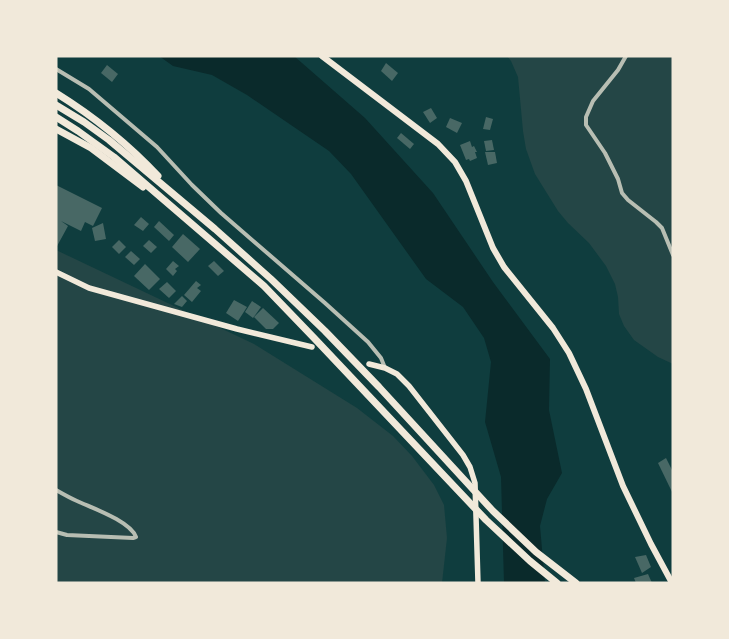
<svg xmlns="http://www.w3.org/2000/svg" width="729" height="639" font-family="Raleway,sans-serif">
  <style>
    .green { fill: #244646 }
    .water { fill: #0a2a2b }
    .building { fill: #486865 }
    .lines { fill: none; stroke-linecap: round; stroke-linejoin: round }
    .minor { stroke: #b8beb3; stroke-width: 4 }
    .primary { stroke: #f1e9da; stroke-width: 5.5 }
    .trunk { stroke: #f1e9da; stroke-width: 6 }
    .motorway { stroke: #f1e9da; stroke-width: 7 }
  </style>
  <rect width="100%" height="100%" fill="#0f3d3e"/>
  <g class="green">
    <polygon points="507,56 673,56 673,364 658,357 634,340 624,326 619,314 618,297 615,284 606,266 589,243 568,223 558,211 535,174 526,149 523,131 518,77 511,61"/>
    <polygon points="56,250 254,344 357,408 393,436 412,456 434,485 444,505 447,538 442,583 56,583"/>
  </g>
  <polygon class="water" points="159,56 294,56 365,118 433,193 493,282 550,359 549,410 562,473 547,499 540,526 545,583 504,583 501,477 485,422 491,362 484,338 463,307 426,279 351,174 329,151 247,95 212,75 173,66"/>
  <g class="building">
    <polygon points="386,63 398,73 392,81 381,71"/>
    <polygon points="107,65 118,74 112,82 101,73"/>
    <polygon points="431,108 437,118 430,123 423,112"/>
    <polygon points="486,117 493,119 490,130 483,129"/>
    <polygon points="450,118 462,123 457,133 446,127"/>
    <polygon points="401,133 414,144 410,149 397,138"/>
    <polygon points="492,140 494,150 486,151 484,141"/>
    <polygon points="470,141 472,147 474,146 477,152 475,152 477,158 470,161 469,159 466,160 460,145"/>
    <polygon points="485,152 495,152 497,163 488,165"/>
    <polygon points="56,185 102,208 93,226 85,222 81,231 61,221 68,226 56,248"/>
    <polygon points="141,217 149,224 143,231 134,225"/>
    <polygon points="159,221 174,235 169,241 154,227"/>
    <polygon points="103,223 106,239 95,241 92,228"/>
    <polygon points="183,234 200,249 188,262 172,247"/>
    <polygon points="119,240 126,247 119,254 112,247"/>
    <polygon points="149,240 157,247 151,253 143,246"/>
    <polygon points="131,251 140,259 134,265 125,257"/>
    <polygon points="173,261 179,266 175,269 177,271 173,276 166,269"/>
    <polygon points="214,261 224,271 218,276 208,266"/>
    <polygon points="145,264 160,279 149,290 134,276"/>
    <polygon points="196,281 201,285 197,288 201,291 192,302 184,295"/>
    <polygon points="167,282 176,291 169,298 159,289"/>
    <polygon points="182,296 187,301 182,307 174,304"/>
    <polygon points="234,300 247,307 238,321 226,313"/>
    <polygon points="252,301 261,307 253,318 245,312"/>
    <polygon points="263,308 279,323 273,329 266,329 254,317"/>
    <polygon points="666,458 673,472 673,494 658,463"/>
    <polygon points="646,555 651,567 642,573 635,557"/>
    <polygon points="648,574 652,583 636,583 634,578"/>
  </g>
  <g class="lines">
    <g class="minor">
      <polyline points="626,56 618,70 593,101 586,117 586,125 605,153 618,179 622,193 628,200 656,222 662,228 673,255"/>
      <polyline points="56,69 89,89 157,147 192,185 221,213 325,303 368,342 381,358 385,368"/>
      <path d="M56,490C63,494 70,498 77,501C92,508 130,521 136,537L133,538L67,535L56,532"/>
    </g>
    <g class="primary">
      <polyline points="56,272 89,288 237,329 312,347"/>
      <polyline points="369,364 385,368 397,374 409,386 463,455 470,467 475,483 478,583"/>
    </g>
    <polyline class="trunk" points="322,56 438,144 455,162 466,181 493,248 504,267 553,328 569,353 586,389 623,486 651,544 672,583"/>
    <g class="motorway">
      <path d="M56,93C93,116 129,145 158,176"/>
      <polyline points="56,105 84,122 109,140 215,229 271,279 325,331 379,387 493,511 536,552 576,583"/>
      <polyline points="56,117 78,131 114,157 264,286 315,339 486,520 530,561 557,583"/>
      <polyline points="56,129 91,148 143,187"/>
    </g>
  </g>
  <rect width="729" height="639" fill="none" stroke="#f1e9da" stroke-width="115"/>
</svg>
